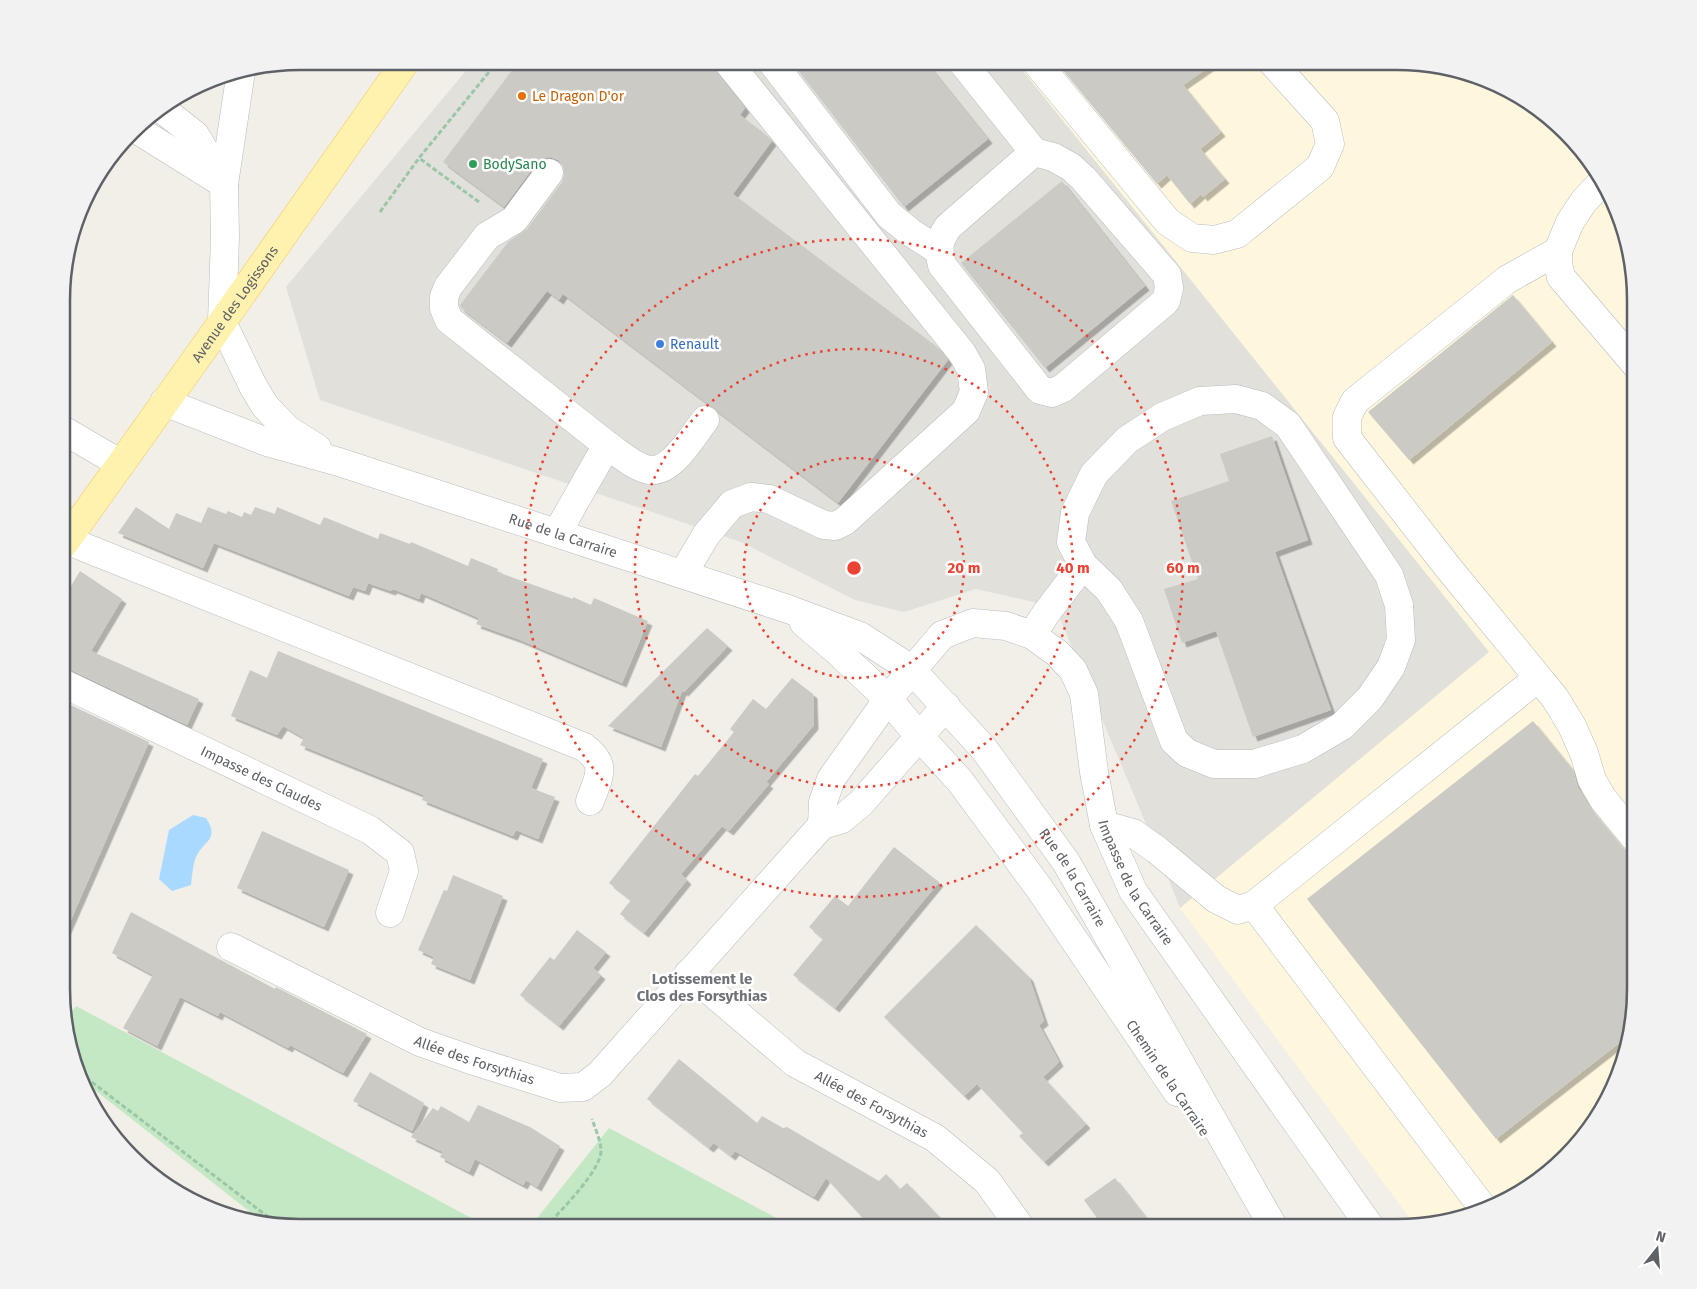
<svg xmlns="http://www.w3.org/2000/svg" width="1697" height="1289" font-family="'Fira Sans',sans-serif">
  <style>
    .commercial { fill: #fef7de }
    .industrial { fill: #e2e0db }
    .green { fill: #c4e8c4 }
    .water { fill: #a9d9ff }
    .building { fill: #cccac4; filter: url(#shadow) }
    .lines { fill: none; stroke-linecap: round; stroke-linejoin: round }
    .minor-casing { stroke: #b9bcc0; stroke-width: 29 }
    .major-casing { stroke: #f4ca5d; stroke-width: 29 }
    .path { stroke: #9bc7a8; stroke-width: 3; stroke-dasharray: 5 2.5; stroke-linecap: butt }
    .minor { stroke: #fff; stroke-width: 28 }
    .major { stroke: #fff2ae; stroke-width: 28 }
    .ring { fill: none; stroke: #ec4232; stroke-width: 2.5; stroke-dasharray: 2.5 5 }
    .food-dot { fill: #e8710a; stroke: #fff; stroke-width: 2 }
    .leisure-dot { fill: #2e9e5b; stroke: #fff; stroke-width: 2 }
    .shop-dot { fill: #3f7fe0; stroke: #fff; stroke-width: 2 }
    .labels { text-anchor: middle; stroke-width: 5; stroke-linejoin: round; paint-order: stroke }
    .food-label { font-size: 14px; fill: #c56008; stroke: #fff; text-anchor: start }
    .leisure-label { font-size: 14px; fill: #27864d; stroke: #fff; text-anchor: start }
    .street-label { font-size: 14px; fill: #5e6267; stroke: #fff }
    .shop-label { font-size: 14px; fill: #366cbe; stroke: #fff; text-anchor: start }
    .neighbourhood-label { font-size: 15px; font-weight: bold; fill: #6f7479; stroke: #fff }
    .rim { fill: none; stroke: #5e6267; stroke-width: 2.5 }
    .centre { fill: #ec4232; stroke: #fff; stroke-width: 2.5 }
    .ring-label { font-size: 15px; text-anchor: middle; font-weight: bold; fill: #ec4232; stroke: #fff; stroke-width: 5; stroke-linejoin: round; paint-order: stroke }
  </style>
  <defs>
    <filter id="shadow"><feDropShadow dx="4.5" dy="4.5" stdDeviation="0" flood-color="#0004"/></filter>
  </defs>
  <rect width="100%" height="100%" fill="#f1efe7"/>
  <polygon class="commercial" points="1016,62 1413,62 1488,79 1554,120 1611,195 1636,300 1635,1005 1617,1081 1577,1146 1502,1203 1414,1224 1180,908 1489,652"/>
  <polygon class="industrial" points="474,61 1016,62 1489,652 1180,908 1157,850 1055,607 976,589 904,612 855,600 741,542 320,400 286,287"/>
  <g class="green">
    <polygon points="76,1006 488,1227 284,1227 245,1218 249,1211 82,1080 66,1021"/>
    <polygon points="609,1128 793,1227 530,1227"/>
  </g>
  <path class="water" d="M193,815L206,818C220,840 204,840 196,857C193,864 192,876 191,885L172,891L159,879L169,830Z"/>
  <g class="building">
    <polygon points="519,61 708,61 745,108 740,115 765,134 772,141 733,194 936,346 948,360 838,503 563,294 559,300 547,291 507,343 461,308 460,305 508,242 527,229 562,182 564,175 563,166 558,160 550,157 542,159 536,164 504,207 443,162"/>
    <polygon points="791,61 926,62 988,139 904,207"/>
    <polygon points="1056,62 1216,62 1183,85 1221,132 1200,149 1225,179 1203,197 1201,194 1190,204 1167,175 1157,184"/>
    <polygon points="1062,181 1145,286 1045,368 961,263"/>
    <polygon points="1513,295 1552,342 1409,460 1368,412"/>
    <polygon points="1272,436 1308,540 1275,552 1331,710 1253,737 1216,631 1182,643 1164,589 1198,579 1171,501 1229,481 1220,454"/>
    <polygon points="136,507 169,529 176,513 201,523 208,507 226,514 228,511 242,517 244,512 251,515 255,507 275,514 277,507 320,525 324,517 378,539 380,533 410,544 411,542 468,566 471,558 498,569 497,572 573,599 573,597 591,605 594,598 648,621 622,683 518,639 476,624 479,618 421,593 419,599 393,589 391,591 368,583 365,591 353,587 349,596 214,543 203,568 118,533"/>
    <polygon points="80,571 122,599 91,651 199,699 187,725 69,669 62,668 63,599"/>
    <polygon points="707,628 728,646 684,692 682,691 661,747 608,726"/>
    <polygon points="278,651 543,759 531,788 555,797 538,839 516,830 513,836 422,800 424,795 300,745 304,738 283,726 277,735 231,716 250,670 267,678"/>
    <polygon points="792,678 813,694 814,725 766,782 769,784 729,831 722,826 681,874 687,880 644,933 620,914 631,900 609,883 695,774 698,776 734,732 730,729 753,699 766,709"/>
    <polygon points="62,701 149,742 62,940"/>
    <polygon points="1533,721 1573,770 1578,788 1591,809 1623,848 1629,852 1635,853 1635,1005 1628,1036 1496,1139 1307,899"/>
    <polygon points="262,831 349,870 324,927 237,888"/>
    <polygon points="894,847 939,882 835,1008 793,975 823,939 809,927 835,896 848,906"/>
    <polygon points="453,875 503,896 470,980 431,964 434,957 418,950 444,890 447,891"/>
    <polygon points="131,912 275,989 276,987 367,1034 343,1073 290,1045 288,1048 220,1012 218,1016 180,997 157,1046 123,1028 153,975 112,953"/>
    <polygon points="976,925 1029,977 1044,1021 1039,1025 1059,1062 1043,1077 1086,1124 1044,1162 1019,1136 1023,1133 977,1084 964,1096 884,1017"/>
    <polygon points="577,930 606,952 593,968 601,975 559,1026 520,995 550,957 554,960"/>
    <polygon points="679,1059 757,1123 762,1116 783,1128 787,1127 879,1181 886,1174 900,1189 907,1183 950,1228 872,1228 826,1178 814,1197 735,1151 731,1156 714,1143 709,1148 647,1099"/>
    <polygon points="370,1072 424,1103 412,1131 353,1101"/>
    <polygon points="478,1105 530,1127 560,1146 537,1187 526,1180 523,1185 475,1159 469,1172 440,1157 443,1152 411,1137 433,1108 438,1111 441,1106 469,1122"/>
    <polygon points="1115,1178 1154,1228 1104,1228 1084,1200"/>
  </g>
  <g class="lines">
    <defs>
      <g id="minor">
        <polyline points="771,61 889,215 910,232 938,250"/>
        <path d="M962,62L1034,152L1053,157L1071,167L1083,178L1167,275L1169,288L1166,301L1063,388L1052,393L1040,390L942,265C938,248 938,242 948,227L1034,152"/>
        <polyline points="1036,62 1168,222 1192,238 1214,240 1237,234 1320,167 1330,144 1325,121 1272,62"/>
        <polyline points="241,71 224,184 225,237 222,322 253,386 265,406 288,430 317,448"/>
        <polyline points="162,109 195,135 222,180"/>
        <polyline points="136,129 224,184"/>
        <polyline points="549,173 514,220 487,236 448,287 444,297 444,308 449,320 607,445 557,533"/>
        <polyline points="1602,182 1584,201 1570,222 1558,251 1558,263 1561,277 1636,365"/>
        <polyline points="1558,251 1508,279 1355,401 1347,417 1347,438 1446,565 1555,698 1572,726 1584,753 1592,780 1603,799 1635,838"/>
        <path id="s1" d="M164,402L267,442L339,462L788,609L860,636L911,669L984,749L1066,862L1274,1228"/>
        <polyline points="63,430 121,464"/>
        <path d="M607,445C619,453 635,468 650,470C672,473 693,435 705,420"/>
        <path d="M66,540L584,747C608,765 599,776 590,801"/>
        <polyline points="683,574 706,535 732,504 751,497 769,499 824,525 835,526 845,521 966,411 974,392 971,369 962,353 727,61"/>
        <polyline points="804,623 836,650 888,699 919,736 960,781 1039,888 1177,1092"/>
        <polyline points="1032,635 1047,612 1083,565 1109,590 1129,621 1174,741 1187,753 1214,764 1254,764 1303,749 1342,726 1370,698 1391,667 1401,640 1399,605 1389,575 1288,425 1262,406 1236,399 1200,401 1162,417 1127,440 1094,474 1075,513 1071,542 1083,565"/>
        <path id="s2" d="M62,683L370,830L400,853L404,871L390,913"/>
        <path id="s3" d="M822,825L823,802L831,779L888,699L942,635L973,623L1006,626L1032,635L1057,653L1073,670L1084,694L1094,772L1104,825L1133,891L1371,1228"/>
        <polyline points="1104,825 1133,833 1157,850 1216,899 1238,910 1254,905 1538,678"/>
        <polyline points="1254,905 1483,1208"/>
        <path id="s4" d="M231,947L420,1042L474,1061L560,1088L583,1087L600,1074L822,825L842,819L861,803L946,706"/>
        <path id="s5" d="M689,973L795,1063L935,1138L987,1181L1021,1228"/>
      </g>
      <g id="major">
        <path id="s6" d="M63,545L201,352L406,61"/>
      </g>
    </defs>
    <use href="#minor" class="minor-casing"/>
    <use href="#major" class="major-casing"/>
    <g class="path">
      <polyline points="479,202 419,158 498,61"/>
      <polyline points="380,212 419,158"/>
      <polyline points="80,1073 280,1226"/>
      <path d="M546,1227C560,1211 603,1169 601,1149C600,1139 595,1128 592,1119"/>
    </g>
    <use href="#minor" class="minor"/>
    <use href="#major" class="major"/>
  </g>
  <g class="ring">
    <circle cx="854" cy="568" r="110"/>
    <circle cx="854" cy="568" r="219"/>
    <circle cx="854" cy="568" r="329"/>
  </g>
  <circle class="food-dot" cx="522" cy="96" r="5"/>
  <circle class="leisure-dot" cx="473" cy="164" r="5"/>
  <circle class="shop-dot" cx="660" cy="344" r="5"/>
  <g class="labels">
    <g class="food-label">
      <text x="532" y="101">Le Dragon D'or</text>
    </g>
    <g class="leisure-label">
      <text x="483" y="169">BodySano</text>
    </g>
    <g class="street-label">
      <text dy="5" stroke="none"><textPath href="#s6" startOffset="296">Avenue des Logissons</textPath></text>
      <text dy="5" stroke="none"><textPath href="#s1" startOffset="421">Rue de la Carraire</textPath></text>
      <text dy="5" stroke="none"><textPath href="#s2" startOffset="221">Impasse des Claudes</textPath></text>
      <text dy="5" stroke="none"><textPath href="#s1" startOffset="1060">Rue de la Carraire</textPath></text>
      <text dy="5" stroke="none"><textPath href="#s3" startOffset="602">Impasse de la Carraire</textPath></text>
      <text dy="5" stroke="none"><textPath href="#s4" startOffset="269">Allée des Forsythias</textPath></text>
      <text transform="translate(1168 1078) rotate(56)" y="5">Chemin de la Carraire</text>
      <text dy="5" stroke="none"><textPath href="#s5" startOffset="226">Allée des Forsythias</textPath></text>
    </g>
    <g class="shop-label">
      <text x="670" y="349">Renault</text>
    </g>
    <g class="neighbourhood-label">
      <text x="702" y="984">Lotissement le<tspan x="702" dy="17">Clos des Forsythias</tspan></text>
    </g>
  </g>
  <path d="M0 0H1697V1289H0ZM300 70H1397A230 230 0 0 1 1627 300V989A230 230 0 0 1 1397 1219H300A230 230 0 0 1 70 989V300A230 230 0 0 1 300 70Z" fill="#f2f2f3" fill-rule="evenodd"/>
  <path class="rim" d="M300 70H1397A230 230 0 0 1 1627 300V989A230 230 0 0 1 1397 1219H300A230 230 0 0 1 70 989V300A230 230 0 0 1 300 70Z"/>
  <circle cx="854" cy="568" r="8" class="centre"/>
  <g class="ring-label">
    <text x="964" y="573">20 m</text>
    <text x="1073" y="573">40 m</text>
    <text x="1183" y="573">60 m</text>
  </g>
  <g transform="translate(1657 1249) rotate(17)" stroke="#ffffff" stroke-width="4" paint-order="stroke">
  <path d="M0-4L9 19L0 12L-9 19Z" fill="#5e6267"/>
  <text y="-8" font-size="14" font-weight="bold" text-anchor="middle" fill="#5e6267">N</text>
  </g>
</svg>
